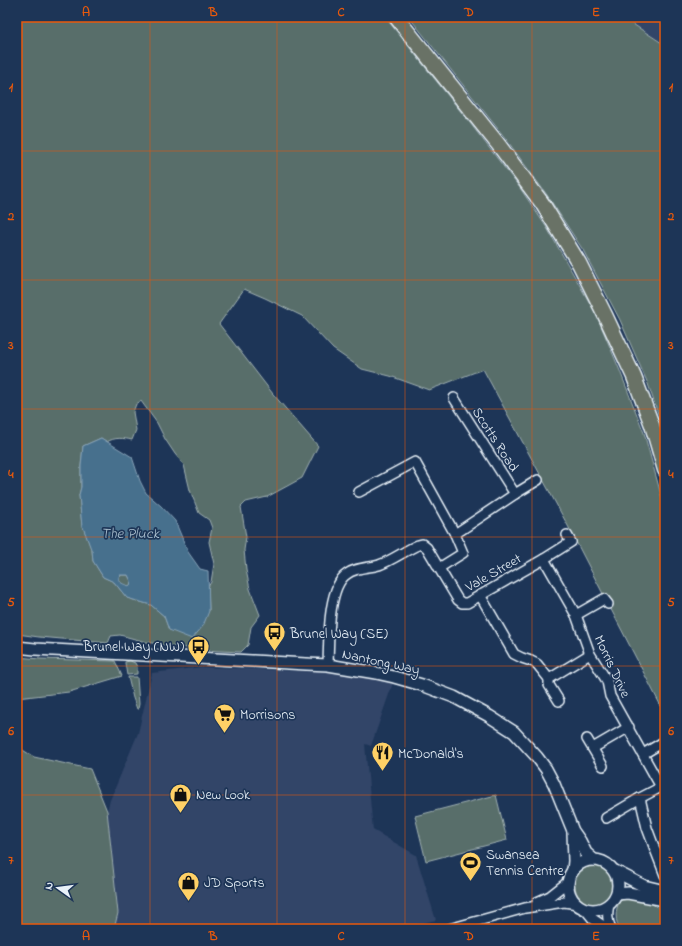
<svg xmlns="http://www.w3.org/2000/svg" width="682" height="946" font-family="'Indie Flower',sans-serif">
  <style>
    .built { fill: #304467 }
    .green { fill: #586e6a; stroke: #a0b0b1; fill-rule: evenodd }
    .water { fill: #466f8d; stroke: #87a3b8; fill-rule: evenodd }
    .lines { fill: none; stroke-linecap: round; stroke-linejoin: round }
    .minor-casing { stroke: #e8f1f8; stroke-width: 12 }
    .tertiary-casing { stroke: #e8f1f8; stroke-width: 14 }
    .primary-casing { stroke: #e8f1f8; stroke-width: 17 }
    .minor { stroke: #1d3557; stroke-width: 9 }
    .tertiary { stroke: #1d3557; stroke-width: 11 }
    .primary { stroke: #697266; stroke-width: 14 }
    .grid { fill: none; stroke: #e8590c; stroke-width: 1; stroke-opacity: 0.55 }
    .labels { text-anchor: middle; stroke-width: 3.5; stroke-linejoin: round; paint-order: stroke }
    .street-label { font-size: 14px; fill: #e8f1f8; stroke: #1d3557 }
    .poi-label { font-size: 14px; fill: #e8f1f8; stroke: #1d3557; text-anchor: start }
    .water-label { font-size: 15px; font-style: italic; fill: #afc4d3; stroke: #1d3557 }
    .neatline { fill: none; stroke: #e8590c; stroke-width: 1.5 }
    .grid-label { font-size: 13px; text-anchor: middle; font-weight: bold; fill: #e8590c }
  </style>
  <rect width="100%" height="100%" fill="#1d3557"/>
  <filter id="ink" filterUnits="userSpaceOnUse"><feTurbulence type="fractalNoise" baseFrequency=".025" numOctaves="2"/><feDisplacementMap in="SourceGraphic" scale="8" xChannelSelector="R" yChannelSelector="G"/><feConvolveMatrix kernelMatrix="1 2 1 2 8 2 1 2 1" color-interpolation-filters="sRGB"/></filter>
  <g filter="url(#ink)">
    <g class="built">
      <polygon points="622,17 665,17 665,45"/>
      <polygon points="202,667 255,669 335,672 393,683 371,746 365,744 373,830 416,855 436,920 398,929 114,929 118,913 107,811 110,800 138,733 152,673"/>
    </g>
    <g class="green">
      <path d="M17,17H385L470,123L520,188L547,228L596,314L620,371L644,433L665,509V714L567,524L483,369L429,390L390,376L362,369L333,349L302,316L265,298L244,289L219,324L273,394L318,446L302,478L267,497L246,502L241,507L246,537L244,550L246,570L250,589L260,615L251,627L248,645L241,652L202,650L172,646L146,642L120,635L111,636L108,643L39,637L17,634ZM141,401L157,423L165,439L175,454L184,465L190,490L199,513L209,520L212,528L209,542L214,564L211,582L208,587L209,611L169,630L164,616L151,605L127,598L114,582L103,577L93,561L92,550L91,548L83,527L82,526L79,495L81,487V466L83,446L101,438L107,442C114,437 124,438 132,440L136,430L133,412L136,404Z"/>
      <polygon points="409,17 622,17 665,45 665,434 648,384 620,320 583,250 547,195 506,139"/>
      <path d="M120,575H128L131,581L130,586L129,587C123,585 116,581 120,575Z"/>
      <polygon points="17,657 40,659 115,661 122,676 69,692 17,698"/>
      <polygon points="130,661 135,663 137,667 137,674 127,675 125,663 125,662"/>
      <polygon points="128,677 137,677 139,704 138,709 137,709 133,698"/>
      <polygon points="21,749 34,757 90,769 107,811 118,913 114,929 17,929 17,750"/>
      <polygon points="496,795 507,840 426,861 415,816"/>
      <circle cx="594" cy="885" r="19"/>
      <path d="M624,898L648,902L661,909L665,906V929H620C615,922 615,910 619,903C621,901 623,899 624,898Z"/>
    </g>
    <path class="water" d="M101,438L132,457L140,481L146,493L161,506L175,521L188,552L200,569L208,571L209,611L203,626L192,639L169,630L164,616L151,605L127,598L114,582L103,577L93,561L92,550L91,549L83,527H82L79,495L81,487V466L83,446ZM120,575H128L131,581L130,586C125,585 115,582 120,575Z"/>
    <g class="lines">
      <defs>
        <g id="minor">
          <polyline points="454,398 515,494"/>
          <polyline points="359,492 415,462 455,534"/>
          <polyline points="544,559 576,615 590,654 607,681 610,696 661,787 640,798 647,828 656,852 665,875"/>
          <polyline points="439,568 463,553 455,534 515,494 538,480"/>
          <polyline points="480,595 514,654 522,658 531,661 537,664 549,679"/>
          <polyline points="576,615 604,599 608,604"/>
          <path d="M328,665C329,643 327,587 347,574C356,567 369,568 379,565C391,561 406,550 418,545L422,544L427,548L458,600L462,603H467L544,559L571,542L567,535"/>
          <polyline points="559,701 549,685 549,679 590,654"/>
          <polyline points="587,739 603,766"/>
          <polyline points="593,748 629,727"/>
          <polyline points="643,754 665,741"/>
          <polyline points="606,818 640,798"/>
          <polyline points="537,902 550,896 569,881"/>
          <path d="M609,904C607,915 607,919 611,929"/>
          <polyline points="584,908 593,919 608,929"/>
          <polyline points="449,929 525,908 564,902 578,904"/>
        </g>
        <g id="tertiary">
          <polyline points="17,647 35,649 306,664 328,665 376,673 394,677 422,685 454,697 489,716 514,732 537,757 546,769 554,784 573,831 580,841 586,853 594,860"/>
          <polyline points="573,832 574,861 573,871"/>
          <circle cx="593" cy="885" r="25"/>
          <polyline points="615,871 644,886 665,891"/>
          <polyline points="617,894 628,893 665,900"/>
        </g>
        <polyline id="primary" points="396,17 498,144 542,203 579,263 606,317 634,377 652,425 665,470"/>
      </defs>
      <use href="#minor" class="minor-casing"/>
      <use href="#tertiary" class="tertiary-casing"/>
      <use href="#primary" class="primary-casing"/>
      <use href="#minor" class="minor"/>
      <use href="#tertiary" class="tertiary"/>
      <use href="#primary" class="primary"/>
    </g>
  </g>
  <path class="grid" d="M150,17V929M277,17V929M405,17V929M532,17V929M17,151H665M17,280H665M17,409H665M17,537H665M17,666H665M17,795H665"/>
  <defs>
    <symbol id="bus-pin" viewBox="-11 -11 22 30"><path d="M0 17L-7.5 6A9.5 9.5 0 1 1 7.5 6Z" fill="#ffd166" stroke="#1d3557"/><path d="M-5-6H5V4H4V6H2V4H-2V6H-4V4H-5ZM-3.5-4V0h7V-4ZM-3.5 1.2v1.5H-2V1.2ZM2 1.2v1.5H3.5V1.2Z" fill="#111"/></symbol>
    <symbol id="supermarket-pin" viewBox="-11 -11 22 30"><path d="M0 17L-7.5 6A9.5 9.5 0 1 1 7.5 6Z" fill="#ffd166" stroke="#1d3557"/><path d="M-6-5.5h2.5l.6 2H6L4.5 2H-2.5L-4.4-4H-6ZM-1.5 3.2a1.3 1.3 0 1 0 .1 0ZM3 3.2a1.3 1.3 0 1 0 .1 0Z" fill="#111"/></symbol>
    <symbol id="restaurant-pin" viewBox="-11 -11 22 30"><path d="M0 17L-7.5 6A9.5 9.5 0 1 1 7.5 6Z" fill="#ffd166" stroke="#1d3557"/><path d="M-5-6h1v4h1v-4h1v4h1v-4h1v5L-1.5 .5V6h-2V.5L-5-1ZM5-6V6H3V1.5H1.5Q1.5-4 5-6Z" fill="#111"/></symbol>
    <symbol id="shop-pin" viewBox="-11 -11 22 30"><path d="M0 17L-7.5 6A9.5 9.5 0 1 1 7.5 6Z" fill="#ffd166" stroke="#1d3557"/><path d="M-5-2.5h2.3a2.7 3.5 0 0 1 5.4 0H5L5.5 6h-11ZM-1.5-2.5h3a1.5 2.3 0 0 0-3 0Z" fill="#111"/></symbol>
    <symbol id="stadium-pin" viewBox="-11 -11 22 30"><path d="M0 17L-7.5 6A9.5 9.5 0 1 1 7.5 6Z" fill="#ffd166" stroke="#1d3557"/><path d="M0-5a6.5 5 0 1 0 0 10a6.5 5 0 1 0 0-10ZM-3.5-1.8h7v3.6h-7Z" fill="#111"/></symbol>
  </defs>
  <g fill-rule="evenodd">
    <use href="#bus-pin" x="262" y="620" width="25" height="34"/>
    <use href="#bus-pin" x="186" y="634" width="25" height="34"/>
    <use href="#supermarket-pin" x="212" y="702" width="25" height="34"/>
    <use href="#restaurant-pin" x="370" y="740" width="25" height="34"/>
    <use href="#shop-pin" x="168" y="782" width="25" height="34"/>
    <use href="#stadium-pin" x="458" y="850" width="25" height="34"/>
    <use href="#shop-pin" x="176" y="870" width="25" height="34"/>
  </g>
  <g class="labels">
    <g class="street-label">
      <text transform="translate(496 439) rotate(57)" y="5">Scotts Road</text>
      <text transform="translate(493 572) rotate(-30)" y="5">Vale Street</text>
      <text transform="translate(381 661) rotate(12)" y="5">Nantong Way</text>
      <text transform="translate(613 666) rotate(65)" y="5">Morris Drive</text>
    </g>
    <g class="poi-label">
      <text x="290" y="638">Brunel Way (SE)</text>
      <text x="184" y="651" text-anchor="end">Brunel Way (NW)</text>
      <text x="240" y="719">Morrisons</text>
      <text x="398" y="758">McDonald's</text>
      <text x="196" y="799">New Look</text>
      <text x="486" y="859">Swansea<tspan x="486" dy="16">Tennis Centre</tspan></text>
      <text x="204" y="887">JD Sports</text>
    </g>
    <g class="water-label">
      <text x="130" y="538">The Pluck</text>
    </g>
  </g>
  <rect width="682" height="946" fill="none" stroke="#1d3557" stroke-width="44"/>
  <g transform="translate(58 888) rotate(284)" stroke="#1d3557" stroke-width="3" paint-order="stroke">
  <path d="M0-3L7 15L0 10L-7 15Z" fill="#e8f1f8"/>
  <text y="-6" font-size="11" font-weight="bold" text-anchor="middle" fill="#e8f1f8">N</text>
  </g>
  <rect x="22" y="22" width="638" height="902" class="neatline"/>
  <g class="grid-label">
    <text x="86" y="16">A</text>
    <text x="213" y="16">B</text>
    <text x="341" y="16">C</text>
    <text x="469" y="16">D</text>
    <text x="596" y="16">E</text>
    <text x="11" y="91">1</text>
    <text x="671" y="91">1</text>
    <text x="11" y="220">2</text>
    <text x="671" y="220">2</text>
    <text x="11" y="349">3</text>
    <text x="671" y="349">3</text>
    <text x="11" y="478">4</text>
    <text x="671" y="478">4</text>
    <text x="11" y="606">5</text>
    <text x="671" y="606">5</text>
    <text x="11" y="735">6</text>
    <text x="671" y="735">6</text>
    <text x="11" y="864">7</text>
    <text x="671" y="864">7</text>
    <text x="86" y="940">A</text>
    <text x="213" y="940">B</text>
    <text x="341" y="940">C</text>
    <text x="469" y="940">D</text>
    <text x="596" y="940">E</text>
  </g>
</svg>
